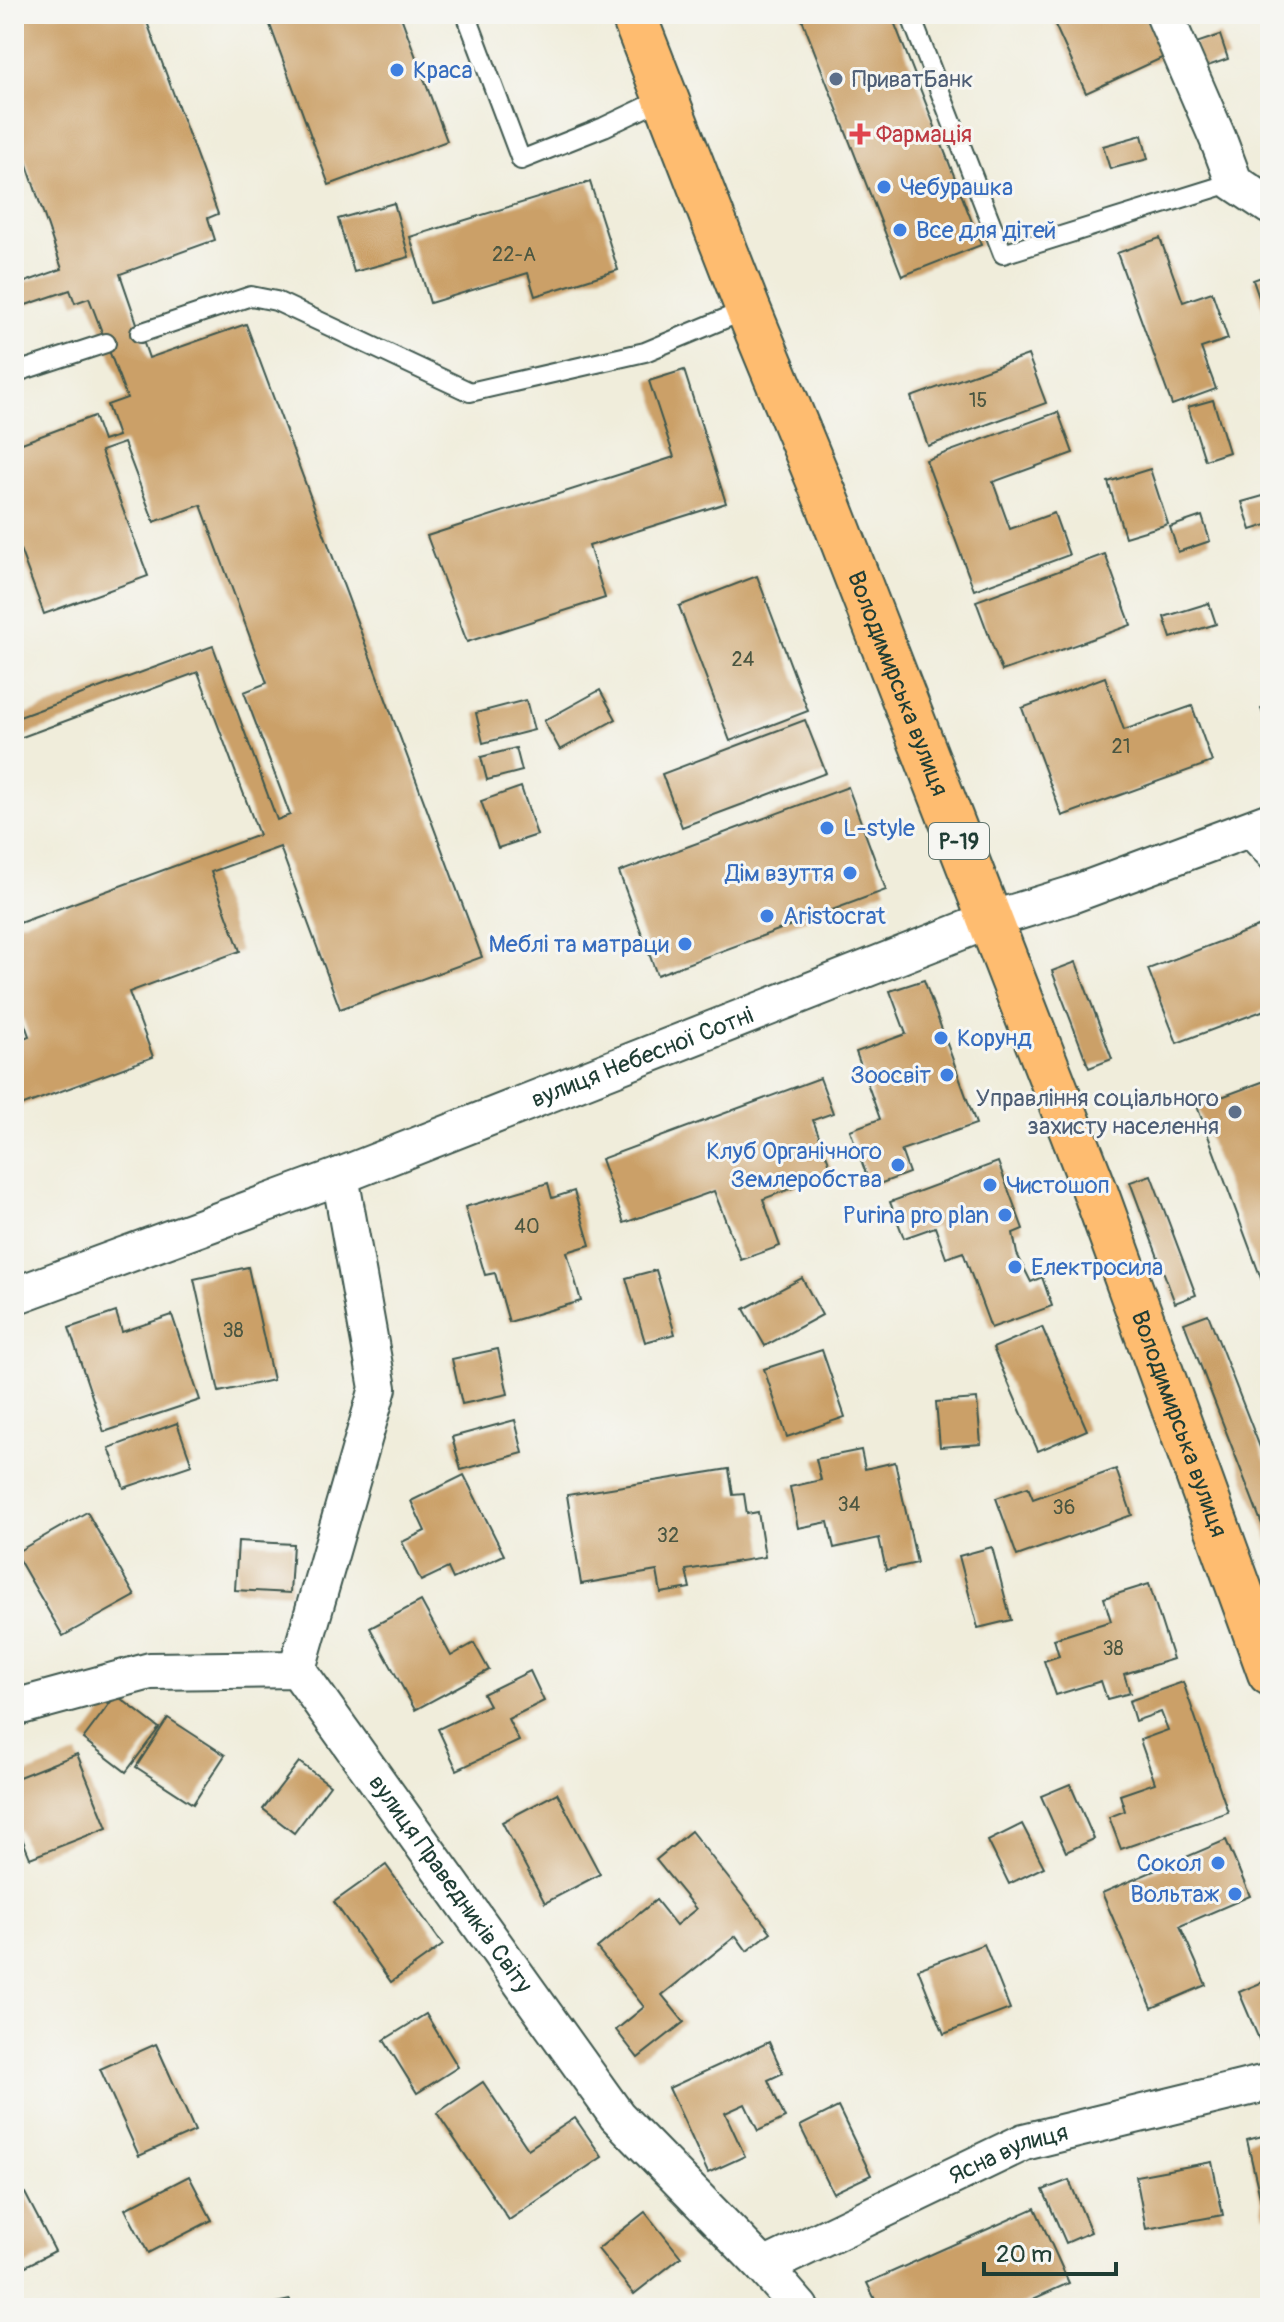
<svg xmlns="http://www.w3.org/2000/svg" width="1284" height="2322" font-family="Pangolin,sans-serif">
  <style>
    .building { fill: #cba068 }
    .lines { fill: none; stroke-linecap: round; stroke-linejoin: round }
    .service-casing { stroke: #3e574d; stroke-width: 22 }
    .minor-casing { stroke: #3e574d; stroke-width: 40 }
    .primary-casing { stroke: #3e574d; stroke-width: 48 }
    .service { stroke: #fff; stroke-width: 18 }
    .minor { stroke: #fff; stroke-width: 36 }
    .primary { stroke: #febc70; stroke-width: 44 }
    .shop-dot { fill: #3f7fe0; stroke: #f6f6f2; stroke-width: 3 }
    .service-dot { fill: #5c6f8a; stroke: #f6f6f2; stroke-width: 3 }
    .health-dot { fill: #e0444e; stroke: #f6f6f2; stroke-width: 3 }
    .labels { text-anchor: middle; stroke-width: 6; stroke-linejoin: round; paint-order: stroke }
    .number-label { font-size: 20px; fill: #4a5641 }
    .shield { fill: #f6f6f2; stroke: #60746d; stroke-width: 2 }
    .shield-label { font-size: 22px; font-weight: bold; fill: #1f3d34 }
    .shop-label { font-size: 24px; fill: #366cbe; stroke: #f6f6f2; text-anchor: start }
    .service-label { font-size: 24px; fill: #4e5e75; stroke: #f6f6f2; text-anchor: start }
    .health-label { font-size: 24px; fill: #be3a42; stroke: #f6f6f2; text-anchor: start }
    .street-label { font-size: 24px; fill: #1f3d34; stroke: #f6f6f2 }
  </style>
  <rect width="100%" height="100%" fill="#f6f6f2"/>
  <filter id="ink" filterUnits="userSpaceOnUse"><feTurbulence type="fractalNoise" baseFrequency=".0125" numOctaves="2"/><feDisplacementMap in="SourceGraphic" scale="16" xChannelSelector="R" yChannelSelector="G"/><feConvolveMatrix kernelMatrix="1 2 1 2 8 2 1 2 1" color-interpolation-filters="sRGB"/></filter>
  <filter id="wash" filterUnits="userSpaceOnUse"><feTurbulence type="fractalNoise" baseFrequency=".006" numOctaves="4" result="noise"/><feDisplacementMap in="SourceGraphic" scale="32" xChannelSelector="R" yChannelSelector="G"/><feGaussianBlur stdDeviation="1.8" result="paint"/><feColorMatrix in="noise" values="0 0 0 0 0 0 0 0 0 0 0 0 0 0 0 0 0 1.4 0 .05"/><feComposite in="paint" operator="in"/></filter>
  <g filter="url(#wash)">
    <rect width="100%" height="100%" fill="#f0eddb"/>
    <g id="blocks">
      <g class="building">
        <polygon points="14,14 144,14 218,214 208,218 215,240 120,274 149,358 246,324 482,957 340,1009 280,847 211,872 240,951 129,992 153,1057 21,1106 14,1088 14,1042 29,1036 14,994 14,925 259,835 198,672 14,740 14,719 213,646 277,820 290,815 244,692 267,683 201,505 154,522 124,443 101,451 148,576 44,614 14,533 14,446 94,416 103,441 118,436 107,405 127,398 89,298 75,303 70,290 14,309 14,286 62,269 14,126"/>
        <polygon points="266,14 400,14 447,141 329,185"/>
        <polygon points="800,14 891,14 981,245 902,276"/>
        <polygon points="1050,14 1145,14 1164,57 1086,93"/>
        <polygon points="1206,14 1230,14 1209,22"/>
        <polygon points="1220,35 1228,59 1202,68 1193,44"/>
        <polygon points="1142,135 1148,159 1110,169 1103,146"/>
        <polygon points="590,182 618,270 535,296 528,273 430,303 410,237"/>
        <polygon points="394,203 409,257 354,272 338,219"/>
        <polygon points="14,204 21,227 20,247 14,259"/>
        <polygon points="1160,238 1183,302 1212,292 1228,339 1201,348 1216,389 1172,405 1117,253"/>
        <polygon points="1270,274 1270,320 1267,321 1253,280"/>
        <polygon points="1028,355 1046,403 928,446 911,397"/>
        <polygon points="684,370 726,503 589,546 605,598 467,642 427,536 674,457 649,381"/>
        <polygon points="1213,400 1229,452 1205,460 1188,407"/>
        <polygon points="1058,412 1073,453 993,482 1010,529 1054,513 1069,555 974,590 926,460"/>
        <polygon points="1150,469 1168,524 1125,537 1108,482"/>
        <polygon points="1270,494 1270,524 1251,530 1242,502"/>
        <polygon points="1202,516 1210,541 1178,552 1170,527"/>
        <polygon points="1105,554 1131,625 1002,671 976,601"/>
        <polygon points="757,576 808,711 730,741 679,606"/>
        <polygon points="1209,603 1216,624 1171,638 1164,617"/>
        <polygon points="1105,677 1124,730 1192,706 1212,762 1062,816 1022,708"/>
        <polygon points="600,690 616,719 560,750 544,721"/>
        <polygon points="526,700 534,730 483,743 476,713"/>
        <polygon points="1270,706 1270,734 1269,734 1261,708"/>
        <polygon points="805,720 826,773 682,827 662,774"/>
        <polygon points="516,748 522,771 487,780 481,757"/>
        <polygon points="521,787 537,835 498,848 481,801"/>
        <polygon points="848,787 886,890 657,975 619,872"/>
        <polygon points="1263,925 1270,944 1270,1008 1177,1043 1148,969"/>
        <polygon points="1076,962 1112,1059 1089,1068 1052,971"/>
        <polygon points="924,980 976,1124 901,1150 909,1173 871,1187 850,1130 880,1119 856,1052 906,1034 890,991"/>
        <polygon points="820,1078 833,1113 813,1120 833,1173 763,1199 780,1246 741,1260 714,1191 624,1223 601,1159"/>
        <polygon points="1270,1079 1270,1278 1262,1281 1197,1106"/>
        <polygon points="998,1162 1023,1229 1013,1233 1017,1254 1031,1282 1042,1277 1052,1306 991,1328 963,1252 946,1258 935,1227 904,1238 890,1202"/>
        <polygon points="1151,1175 1196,1295 1175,1303 1130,1182"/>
        <polygon points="548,1183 552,1198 574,1191 590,1245 567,1252 581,1301 509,1322 495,1273 485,1275 465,1207"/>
        <polygon points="248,1267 273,1380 219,1392 194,1279"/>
        <polygon points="656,1270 675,1334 645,1342 626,1278"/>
        <polygon points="802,1278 822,1315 765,1346 744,1309"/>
        <polygon points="116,1312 122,1332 172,1315 200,1400 104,1432 69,1328"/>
        <polygon points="1208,1314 1270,1473 1270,1545 1184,1323"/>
        <polygon points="1042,1327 1087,1430 1038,1451 993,1348"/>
        <polygon points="498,1349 508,1394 462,1404 452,1359"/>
        <polygon points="822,1350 845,1417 787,1437 764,1369"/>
        <polygon points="977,1399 981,1444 940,1447 936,1402"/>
        <polygon points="515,1420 523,1453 461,1470 452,1437"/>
        <polygon points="177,1423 192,1465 124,1488 109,1448"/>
        <polygon points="861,1450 865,1469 895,1462 917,1563 886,1570 879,1538 834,1548 828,1522 798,1528 790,1487 821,1480 816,1459"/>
        <polygon points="729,1469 733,1495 744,1494 747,1514 758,1512 765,1557 686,1570 690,1588 661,1593 657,1571 581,1584 567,1495"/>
        <polygon points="1116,1469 1132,1515 1017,1556 996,1498 1028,1487 1033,1499"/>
        <polygon points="464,1475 504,1555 453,1579 448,1568 421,1581 402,1542 425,1531 411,1501"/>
        <polygon points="87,1512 135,1596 63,1636 15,1553"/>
        <polygon points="238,1541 293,1544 290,1593 235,1590"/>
        <polygon points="992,1547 1011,1620 978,1628 959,1556"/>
        <polygon points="1149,1584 1173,1659 1124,1674 1130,1693 1107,1699 1101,1681 1056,1695 1044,1661 1059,1656 1054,1639 1111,1621 1104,1598"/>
        <polygon points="421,1601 451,1656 474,1643 489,1670 415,1710 370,1628"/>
        <polygon points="530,1671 544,1701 508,1719 519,1741 457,1770 438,1729 489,1705 483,1694"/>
        <polygon points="1183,1682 1228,1812 1121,1849 1109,1817 1125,1811 1120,1795 1155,1783 1140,1740 1168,1730 1161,1712 1135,1721 1129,1701"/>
        <polygon points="116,1695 159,1728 126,1772 83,1739"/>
        <polygon points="168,1718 225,1755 193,1804 136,1767"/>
        <polygon points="77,1754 107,1828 30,1858 14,1818 14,1779"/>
        <polygon points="299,1762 330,1785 294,1833 263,1809"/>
        <polygon points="1070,1784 1094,1839 1066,1852 1041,1796"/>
        <polygon points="557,1793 600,1874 545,1903 502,1822"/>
        <polygon points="1022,1824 1044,1867 1009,1884 988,1841"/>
        <polygon points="691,1831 771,1932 747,1951 736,1936 662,1995 684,2022 638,2058 616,2030 644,2007 597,1948 656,1900 676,1925 696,1909 656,1860"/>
        <polygon points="1226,1840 1250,1896 1180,1926 1206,1985 1152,2008 1102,1893"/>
        <polygon points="386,1865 443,1945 391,1982 334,1902"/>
        <polygon points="984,1944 1010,2009 944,2034 918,1969"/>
        <polygon points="1270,1979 1270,2049 1264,2051 1239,1992"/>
        <polygon points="426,2014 458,2067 417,2093 384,2040"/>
        <polygon points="769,2042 783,2073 768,2080 785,2118 758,2131 745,2104 725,2113 745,2156 708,2173 669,2088"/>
        <polygon points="156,2044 195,2131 139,2156 100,2069"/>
        <polygon points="483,2082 528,2149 575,2118 602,2157 509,2220 437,2113"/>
        <polygon points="838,2107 871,2175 833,2193 800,2126"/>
        <polygon points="1270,2134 1270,2213 1264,2215 1247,2140"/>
        <polygon points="1212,2162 1223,2215 1146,2229 1136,2176"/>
        <polygon points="189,2176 212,2220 148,2253 125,2209"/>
        <polygon points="1069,2180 1091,2232 1066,2243 1043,2190"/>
        <polygon points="25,2193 55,2251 14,2272 14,2198"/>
        <polygon points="1035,2208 1069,2283 1013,2308 879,2308 867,2283"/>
        <polygon points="645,2212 681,2257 634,2294 598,2249"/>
        <polygon points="290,2300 291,2308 257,2308 257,2307"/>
      </g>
    </g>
  </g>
  <g filter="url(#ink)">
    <use href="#blocks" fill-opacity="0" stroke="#3e574d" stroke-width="2"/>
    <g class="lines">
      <defs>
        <g id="service">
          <polyline points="466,14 521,160 604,127 665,98"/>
          <polyline points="910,14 1003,254 1234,182"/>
          <polyline points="140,333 251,296 276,301 470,392 645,352 748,309"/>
          <polyline points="14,373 106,343"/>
          <polyline points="1241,831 1270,862"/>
        </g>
        <g id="minor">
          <polyline points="1164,14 1218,139 1234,182 1270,206"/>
          <path id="s1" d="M14,1296L340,1176L990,920L1071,895L1270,821"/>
          <polyline points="297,1669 378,1388 340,1176"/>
          <path id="s2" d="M14,1708L150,1671L297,1669L617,2116L764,2267L800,2308"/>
          <path id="s3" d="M764,2267L1024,2142L1270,2082"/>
        </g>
        <g id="primary">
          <path id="s4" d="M633,14L748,309L830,508L1094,1188L1270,1673"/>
        </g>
      </defs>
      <use href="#service" class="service-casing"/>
      <use href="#minor" class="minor-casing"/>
      <use href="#primary" class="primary-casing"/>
      <use href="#service" class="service"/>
      <use href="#minor" class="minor"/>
      <use href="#primary" class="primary"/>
    </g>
  </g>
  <g class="shop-dot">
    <circle cx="397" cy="70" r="8"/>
    <circle cx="884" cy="187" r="8"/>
    <circle cx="900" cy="230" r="8"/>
    <circle cx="827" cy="828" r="8"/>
    <circle cx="850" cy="873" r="8"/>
    <circle cx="767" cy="916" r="8"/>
    <circle cx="685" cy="944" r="8"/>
    <circle cx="941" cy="1038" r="8"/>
    <circle cx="947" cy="1075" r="8"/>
    <circle cx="898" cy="1165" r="8"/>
    <circle cx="990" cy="1185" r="8"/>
    <circle cx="1005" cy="1215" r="8"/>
    <circle cx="1015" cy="1267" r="8"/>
    <circle cx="1218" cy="1863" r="8"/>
    <circle cx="1235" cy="1894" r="8"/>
  </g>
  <g class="service-dot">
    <circle cx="836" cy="79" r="8"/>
    <circle cx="1235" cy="1112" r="8"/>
  </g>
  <path class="health-dot" d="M856 122h8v8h8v8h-8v8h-8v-8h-8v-8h8z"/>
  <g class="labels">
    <g class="number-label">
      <text x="514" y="261">22-А</text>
      <text x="978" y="407">15</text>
      <text x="743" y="666">24</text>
      <text x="1121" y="753">21</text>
      <text x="527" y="1233">40</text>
      <text x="233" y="1337">38</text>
      <text x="849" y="1511">34</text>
      <text x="1064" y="1514">36</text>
      <text x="668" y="1542">32</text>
      <text x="1113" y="1655">38</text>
    </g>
    <rect class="shield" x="929" y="823" width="60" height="36" rx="6"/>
    <g class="shield-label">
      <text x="959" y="849">Р-19</text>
    </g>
    <g class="shop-label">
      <text x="413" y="78">Краса</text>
      <text x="900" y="195">Чебурашка</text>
      <text x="916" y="238">Все для дітей</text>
      <text x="843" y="836">L-style</text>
      <text x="834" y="881" text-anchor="end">Дім взуття</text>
      <text x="783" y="924">Aristocrat</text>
      <text x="669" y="952" text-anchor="end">Меблі та матраци</text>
      <text x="957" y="1046">Корунд</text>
      <text x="931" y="1083" text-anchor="end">Зоосвіт</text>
      <text x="882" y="1159" text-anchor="end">Клуб Органічного<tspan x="882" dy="28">Землеробства</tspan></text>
      <text x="1006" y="1193">Чистошоп</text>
      <text x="989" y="1223" text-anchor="end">Purina pro plan</text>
      <text x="1031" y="1275">Електросила</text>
      <text x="1202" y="1871" text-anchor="end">Сокол</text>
      <text x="1219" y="1902" text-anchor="end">Вольтаж</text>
    </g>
    <g class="service-label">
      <text x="852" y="87">ПриватБанк</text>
      <text x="1219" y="1106" text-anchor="end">Управління соціального<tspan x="1219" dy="28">захисту населення</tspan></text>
    </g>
    <g class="health-label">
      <text x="876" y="142">Фармація</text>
    </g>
    <g class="street-label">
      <text dy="8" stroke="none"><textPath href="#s4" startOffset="720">Володимирська вулиця</textPath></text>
      <text dy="8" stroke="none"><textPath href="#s1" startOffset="672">вулиця Небесної Сотні</textPath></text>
      <text dy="8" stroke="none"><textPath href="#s4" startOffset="1512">Володимирська вулиця</textPath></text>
      <text dy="8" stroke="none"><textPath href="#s2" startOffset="552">вулиця Праведників Світу</textPath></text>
      <text dy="8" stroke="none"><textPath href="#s3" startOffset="270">Ясна вулиця</textPath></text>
    </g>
  </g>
  <rect width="1284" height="2322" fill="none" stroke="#f6f6f2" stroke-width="48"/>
  <path d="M984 2262v12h132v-12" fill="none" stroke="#1f3d34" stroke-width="4"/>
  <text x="996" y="2262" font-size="24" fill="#1f3d34" stroke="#f6f6f2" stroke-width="6" paint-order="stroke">20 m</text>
</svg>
